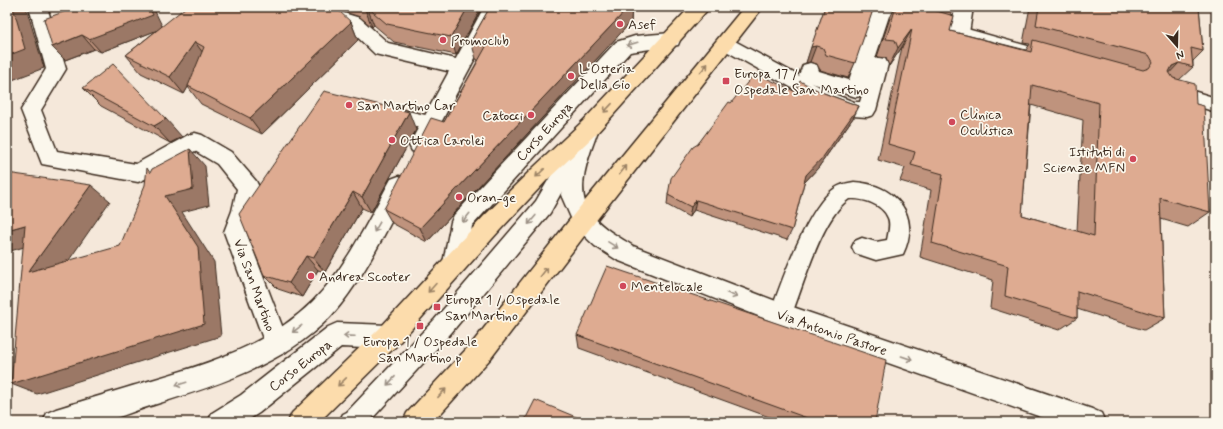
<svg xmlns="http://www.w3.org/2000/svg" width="1223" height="429" font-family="Mynerve,sans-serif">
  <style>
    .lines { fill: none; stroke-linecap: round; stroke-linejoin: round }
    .service-casing { stroke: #3b2a1e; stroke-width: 3 }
    .pedestrian-casing { stroke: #3b2a1e; stroke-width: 3 }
    .minor-casing { stroke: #3b2a1e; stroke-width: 3 }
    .tertiary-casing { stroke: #3b2a1e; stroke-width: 3 }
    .primary-casing { stroke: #3b2a1e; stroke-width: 3 }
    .service { fill: #fbf7ec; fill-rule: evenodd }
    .pedestrian { fill: #fbf7ec; fill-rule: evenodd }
    .minor { fill: #fbf7ec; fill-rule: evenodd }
    .tertiary { fill: #fbf7ec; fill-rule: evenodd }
    .primary { fill: #fcdcac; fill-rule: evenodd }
    .wall { fill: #bf937d; stroke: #3b2a1e; fill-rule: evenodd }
    .shaded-wall { fill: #9b7866; stroke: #3b2a1e }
    .building { fill: #deab91; stroke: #3b2a1e; fill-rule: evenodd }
    .oneway { stroke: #9b9085 }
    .oneway2 { stroke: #9c8365 }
    .poi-dot { fill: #d1495b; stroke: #fbf7ec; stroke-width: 1.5 }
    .labels { text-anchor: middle; stroke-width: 3.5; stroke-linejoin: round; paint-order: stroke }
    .poi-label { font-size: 14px; fill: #3b2a1e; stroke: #fbf7ec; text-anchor: start }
    .street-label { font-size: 14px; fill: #3b2a1e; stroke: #fbf7ec }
  </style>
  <rect width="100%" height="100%" fill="#f5e8da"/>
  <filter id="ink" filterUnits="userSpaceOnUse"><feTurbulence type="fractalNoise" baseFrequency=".025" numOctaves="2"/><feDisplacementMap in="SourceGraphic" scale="8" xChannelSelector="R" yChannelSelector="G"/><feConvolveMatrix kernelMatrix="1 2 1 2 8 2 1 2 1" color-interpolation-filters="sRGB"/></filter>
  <g filter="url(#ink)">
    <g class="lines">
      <defs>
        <g id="service">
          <polygon points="960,27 1031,47 1034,51 1031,55 1025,57 954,37 952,33 954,29"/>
          <polygon points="725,37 731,39 829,92 854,102 860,102 873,59 879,58 885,59 888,64 876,110 873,115 867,117 853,116 817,102 719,47 717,43 719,39"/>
          <polygon points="1170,84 1216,98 1216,112 1164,96 1161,91 1164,86"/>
          <polygon points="385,106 430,116 436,118 439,123 436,128 430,130 379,118 376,113 379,108"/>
          <polygon points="577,140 584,143 586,148 550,213 451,333 369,422 339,422 343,414 347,412 435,319 536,201 570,143"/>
          <path d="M854,182C895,184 922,215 903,254L876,260L855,253L852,247L855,241L862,238L876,242L887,240C888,234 891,224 888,218C883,204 863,198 849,199C820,219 803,289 789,321L781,324L773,321L770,314C781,283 807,208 834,189C839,185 847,183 854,182Z"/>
        </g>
        <polygon id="pedestrian" points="874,7 902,7 953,22 955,7 973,7 969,33 967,38 960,40 935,29 889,16 863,95 856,97 802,80 799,75 803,65 810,63 817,65 819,71 849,80"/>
        <g id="minor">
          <polygon points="29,7 47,7 66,69 41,110 57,151 136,164 188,135 195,133 202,135 231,152 256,181 259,187 254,211 246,232 289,344 286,352 277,356 268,352 265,344 224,232 232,211 237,189 217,164 195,151 145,179 138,182 42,164 21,110 46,69"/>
          <polygon points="304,7 324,7 360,18 388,43 460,60 467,62 470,67 467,72 460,74 375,54 348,28 312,16"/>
          <polygon points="671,33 678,35 680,40 678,45 630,52 472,226 465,263 462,270 454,273 446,270 443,263 451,222 454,215 616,42 635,36"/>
          <path d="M589,120L596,122L599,128C590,154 573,189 591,214C602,228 619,237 633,246L781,303L1092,409L1101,413L1105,422H1055L781,325L617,260L595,246L575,227L561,195L564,167L579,128L582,122Z"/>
          <polygon points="337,323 388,325 397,329 400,337 397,345 388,349 341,347 259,413 245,422 208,422 212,413 241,395 328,327"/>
        </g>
        <g id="tertiary">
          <polygon points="484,7 502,7 426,151 419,153 412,151 409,145"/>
          <path d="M399,176L407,179L410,185C389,226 361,284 330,317C282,366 214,386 150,406C134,411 114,420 98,422C80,424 61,422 43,422L47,413L56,409C88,399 120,390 152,380C210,363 269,345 313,301C346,268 369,219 391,179Z"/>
        </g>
        <g id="primary">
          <polygon points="690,7 710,7 596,134 547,180 500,230 397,345 319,422 288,422 292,413 379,329 484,216 533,168 582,122"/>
          <polygon points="744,7 763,7 591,227 491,358 433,422 403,422 407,413 473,342 575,213"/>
        </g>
      </defs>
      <use href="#service" class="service-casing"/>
      <use href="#pedestrian" class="pedestrian-casing"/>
      <use href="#minor" class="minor-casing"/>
      <use href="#tertiary" class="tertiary-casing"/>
      <use href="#primary" class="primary-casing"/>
      <use href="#service" class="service"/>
      <use href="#pedestrian" class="pedestrian"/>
      <use href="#minor" class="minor"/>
      <use href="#tertiary" class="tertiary"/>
      <use href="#primary" class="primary"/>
    </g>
    <g class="wall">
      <polygon points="329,7 482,7 456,55 394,42 374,25 372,27 360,17"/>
      <polygon points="490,7 632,7 631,22 427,242 392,223 384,209 444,122 478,60 476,59 471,41"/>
      <polygon points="825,7 855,63 848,78 820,70 817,64 810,62 806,63"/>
      <path d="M895,7H954L950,15V31L1026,50L1030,44L1023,43L1030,7H1199L1203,51L1193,61V67L1179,80L1196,104L1210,212L1188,227L1161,219L1165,318L1144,330L1077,309V318L1059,330L990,308L993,280L920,257L931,190L900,181L905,168L878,160L902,47L889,66L886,58L877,57L890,18ZM1031,105L1083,120L1077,231L1022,215Z"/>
      <polygon points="44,19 162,26 351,22 358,40 262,134 201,104 188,87 184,94 141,73 126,55 157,30 101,52 94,49 65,60"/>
      <polygon points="83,88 182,137 170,143 101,106"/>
      <polygon points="796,92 821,92 859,106 853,118 818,168 804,183 792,230 787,240 694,210 689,217 667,205 668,195 698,144 731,103"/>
      <polygon points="416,130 371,212 362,208 325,272 318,270 302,297 278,289 264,275"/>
      <polygon points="577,335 875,422 783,422 579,348"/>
    </g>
    <g class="shaded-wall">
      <polygon points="13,7 26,7 44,68 7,82 7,56"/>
      <polygon points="149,7 153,7 163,28 101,52 89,39"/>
      <polygon points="367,7 374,25 372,27 365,9"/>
      <polygon points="468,7 482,7 456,55 451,37"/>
      <polygon points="629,7 632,7 631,22 427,242 420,228"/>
      <polygon points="351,22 358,40 262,134 250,118"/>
      <polygon points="912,29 902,47 889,66 898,48"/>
      <polygon points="82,35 94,49 65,60 52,47"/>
      <polygon points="195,42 208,60 188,86 188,87 184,94 170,77"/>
      <polygon points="816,46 810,62 806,63 811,47"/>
      <polygon points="1179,63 1162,81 1172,66"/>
      <polygon points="859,106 853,118 818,168 802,185 806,175"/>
      <polygon points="409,112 416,130 371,212 362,197"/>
      <polygon points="166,119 182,137 170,143 154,126"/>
      <polygon points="190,149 205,166 209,205 182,212 214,262 221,336 37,394 11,384 165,196"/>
      <polygon points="91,185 110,201 51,286 28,272"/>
      <polygon points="353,192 362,208 325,272 313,258"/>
      <polygon points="696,200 694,210 689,217 691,207"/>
      <polygon points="25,225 48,240 7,252 7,230"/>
      <polygon points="306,256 318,270 302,297 289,283"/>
    </g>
    <g class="building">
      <polygon points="7,7 13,7 25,49 7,56"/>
      <polygon points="77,7 149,7 153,15 89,39 82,35 52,47 44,19"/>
      <polygon points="186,7 326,7 339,11 351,22 250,118 188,86 204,47 195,42 170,77 126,55"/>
      <polygon points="367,7 468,7 451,37 387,24"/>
      <polygon points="490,7 629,7 420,228 384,209 431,118 444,122 487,45 471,41"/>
      <polygon points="825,7 874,7 855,63 826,55 823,48 816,46 811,47"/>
      <path d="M896,7H923L954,16L950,31L1031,52L1033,40L1143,70L1149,68L1153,62L1149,55L1036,25L1039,7H1199L1203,51L1191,48L1193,67L1179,63L1172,66L1169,72L1173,78L1195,84L1196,104L1204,106L1210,212L1160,198L1165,318L1077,291V318L1005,296L1008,266L932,243L943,174L911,165L915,152L888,144L912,29L898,48L895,40L886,39ZM1032,85L1099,103L1094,236L1022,215Z"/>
      <polygon points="113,64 166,119 154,126 83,88"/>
      <polygon points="755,73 796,92 800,81 821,92 859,106 823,157 806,175 792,230 696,200 691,207 668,195 671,178 693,147 698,144 729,102 731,103"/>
      <polygon points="324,91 409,112 362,197 353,192 313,258 306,256 289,283 264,275 239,214"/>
      <polygon points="190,149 193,189 165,196 198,247 204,324 11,384 25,225 7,230 7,173 91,185 28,272 120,246 145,185 147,168 150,173 152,169"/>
      <polygon points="607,266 886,360 875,422 818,422 577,335"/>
      <polygon points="535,400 588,422 524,422"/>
    </g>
    <defs><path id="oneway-shaft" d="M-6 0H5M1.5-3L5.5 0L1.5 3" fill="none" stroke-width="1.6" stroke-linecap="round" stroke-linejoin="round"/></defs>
    <g class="oneway">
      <use href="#oneway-shaft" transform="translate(632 44) rotate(164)"/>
      <use href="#oneway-shaft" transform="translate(466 218) rotate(129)"/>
      <use href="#oneway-shaft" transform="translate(532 220) rotate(130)"/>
      <use href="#oneway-shaft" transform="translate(377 227) rotate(120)"/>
      <use href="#oneway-shaft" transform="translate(613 245) rotate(32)"/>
      <use href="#oneway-shaft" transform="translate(732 295) rotate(21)"/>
      <use href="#oneway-shaft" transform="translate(297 329) rotate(143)"/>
      <use href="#oneway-shaft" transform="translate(349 336) rotate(-178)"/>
      <use href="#oneway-shaft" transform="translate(907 358) rotate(19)"/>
      <use href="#oneway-shaft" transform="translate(391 381) rotate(133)"/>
      <use href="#oneway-shaft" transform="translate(181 384) rotate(163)"/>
    </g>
    <g class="oneway2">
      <use href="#oneway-shaft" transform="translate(704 68) rotate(-50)"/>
      <use href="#oneway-shaft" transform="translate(608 108) rotate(133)"/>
      <use href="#oneway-shaft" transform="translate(623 170) rotate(-51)"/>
      <use href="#oneway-shaft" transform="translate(540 173) rotate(136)"/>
      <use href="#oneway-shaft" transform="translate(544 272) rotate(-52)"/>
      <use href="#oneway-shaft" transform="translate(432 288) rotate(132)"/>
      <use href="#oneway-shaft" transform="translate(342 382) rotate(136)"/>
      <use href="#oneway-shaft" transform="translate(442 393) rotate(-47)"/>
    </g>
  </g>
  <g class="poi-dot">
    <circle cx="620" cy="24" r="4"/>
    <circle cx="443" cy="40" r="4"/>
    <circle cx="571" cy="76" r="4"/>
    <rect x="722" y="77" width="8" height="8" rx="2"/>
    <circle cx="349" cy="105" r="4"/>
    <circle cx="531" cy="115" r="4"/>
    <circle cx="952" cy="122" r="4"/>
    <circle cx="392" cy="140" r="4"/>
    <circle cx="1133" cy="159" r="4"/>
    <circle cx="459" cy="197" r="4"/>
    <circle cx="311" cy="276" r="4"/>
    <circle cx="623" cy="286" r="4"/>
    <rect x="433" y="303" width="8" height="8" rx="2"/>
    <rect x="416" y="322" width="8" height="8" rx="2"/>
  </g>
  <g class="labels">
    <g class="poi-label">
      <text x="628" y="29">Asef</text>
      <text x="451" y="45">Promoclub</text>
      <text x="579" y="73">L'Osteria<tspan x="579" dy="16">Della Gio</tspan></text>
      <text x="734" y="78">Europa 17 /<tspan x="734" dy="16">Ospedale San Martino</tspan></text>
      <text x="357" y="110">San Martino Car</text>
      <text x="960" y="119">Clinica<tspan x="960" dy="16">Oculistica</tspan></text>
      <text x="523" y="120" text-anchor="end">Catocci</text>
      <text x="400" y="145">Ottica Carolei</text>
      <text x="1125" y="156" text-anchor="end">Istituti di<tspan x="1125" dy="16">Scienze MFN</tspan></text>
      <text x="467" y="202">Oran-ge</text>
      <text x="319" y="281">Andrea Scooter</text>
      <text x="631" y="291">Mentelocale</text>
      <text x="445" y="304">Europa 1 / Ospedale<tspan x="445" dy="16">San Martino</tspan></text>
      <text x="420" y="346" text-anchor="middle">Europa 1 / Ospedale<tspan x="420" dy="16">San Martino p</tspan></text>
    </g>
    <g class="street-label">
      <text transform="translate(544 131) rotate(-47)" y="5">Corso Europa</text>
      <text transform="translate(255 285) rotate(70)" y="5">Via San Martino</text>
      <text transform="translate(832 332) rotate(19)" y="5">Via Antonio Pastore</text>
      <text transform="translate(300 365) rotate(-38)" y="5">Corso Europa</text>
    </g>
  </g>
  <rect width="1223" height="429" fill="none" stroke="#fbf7ec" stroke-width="24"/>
  <rect x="12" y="12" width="1199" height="405" fill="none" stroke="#3b2a1e" stroke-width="1.5" filter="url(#ink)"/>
  <g transform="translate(1177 46) rotate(160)" stroke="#fbf7ec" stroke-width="3" paint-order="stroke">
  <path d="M0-3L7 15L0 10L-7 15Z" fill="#3b2a1e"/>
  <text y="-6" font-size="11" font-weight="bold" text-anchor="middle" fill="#3b2a1e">N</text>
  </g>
</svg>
